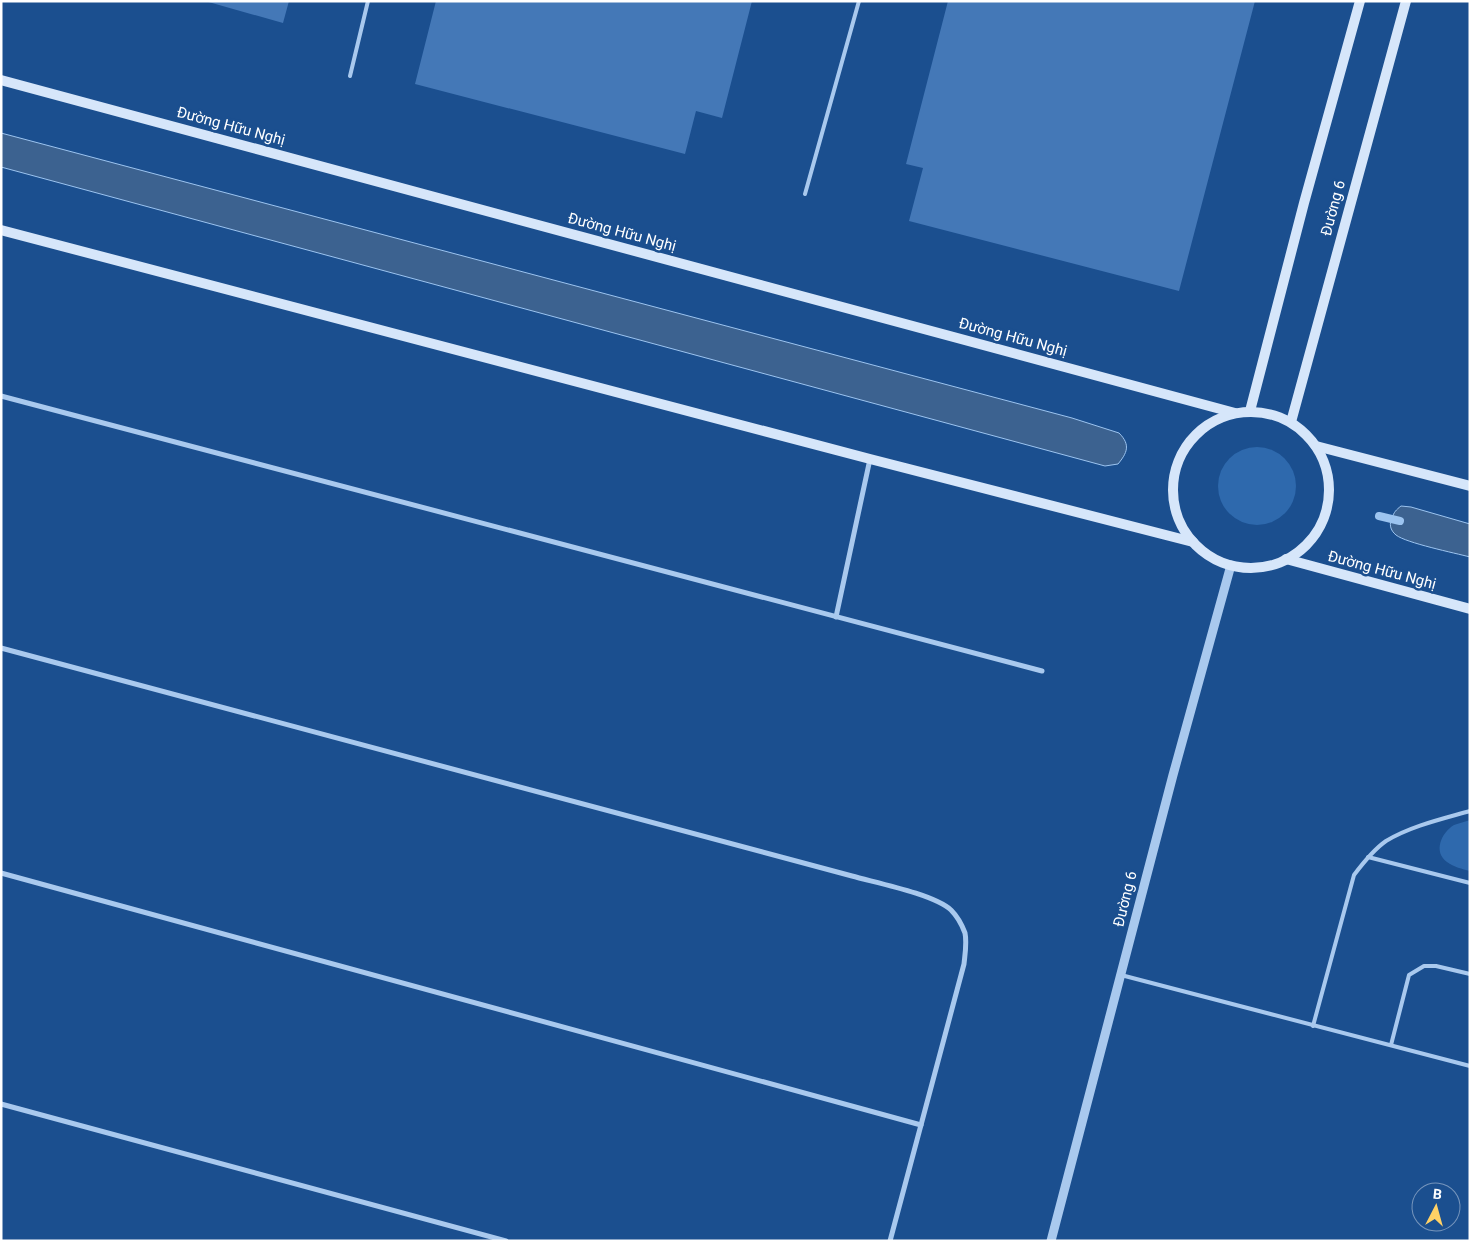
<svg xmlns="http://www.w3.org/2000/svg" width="1471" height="1242" font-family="Roboto,sans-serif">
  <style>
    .green { fill: #2e69ad }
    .water { fill: #3c6290; stroke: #9cc4f0 }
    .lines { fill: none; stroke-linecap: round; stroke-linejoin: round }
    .stream { stroke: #9cc4f0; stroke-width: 8 }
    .building { fill: #4478b7 }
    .service { stroke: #a9c9ee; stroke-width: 4 }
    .minor { stroke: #a9c9ee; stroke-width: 5 }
    .tertiary { stroke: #a9c9ee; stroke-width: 9 }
    .secondary { stroke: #d6e6fa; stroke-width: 10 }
    .labels { text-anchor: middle; stroke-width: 5; stroke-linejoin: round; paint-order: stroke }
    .street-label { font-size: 15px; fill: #fff; stroke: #1b4f8f }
  </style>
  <rect width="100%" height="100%" fill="#1b4f8f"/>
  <g class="green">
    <circle cx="1257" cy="486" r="39"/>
    <path d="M1470,820V871C1462,869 1454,867 1447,862C1433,852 1441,833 1454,825C1459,823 1465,822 1470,820Z"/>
  </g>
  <g class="water">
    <path d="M1,133L1072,418L1119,433C1131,445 1127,453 1118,464L1105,466L1,167Z"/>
    <path d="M1401,506L1411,507L1470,524V557C1455,553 1406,543 1396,535C1390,530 1389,524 1392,518C1394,512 1396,510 1401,506Z"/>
  </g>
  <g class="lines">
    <polyline class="stream" points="1379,516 1400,521"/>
  </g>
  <g class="building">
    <polygon points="205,1 289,1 283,23"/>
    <polygon points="436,1 752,1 722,118 696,111 685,154 415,84"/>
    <polygon points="948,1 1255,1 1179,291 909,221 923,168 906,164"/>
  </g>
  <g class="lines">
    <g class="service">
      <polyline points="350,76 368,1"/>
      <polyline points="805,194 859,1"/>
      <polyline points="1368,857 1470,883"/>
      <polyline points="1121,975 1470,1066"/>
      <path d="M1313,1026L1354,875C1363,863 1373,850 1386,841C1411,826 1442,819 1470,811"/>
      <polyline points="1391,1045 1409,975 1424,966 1436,966 1470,974"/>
    </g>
    <g class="minor">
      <polyline points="1,396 1042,671"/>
      <polyline points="836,617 870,459"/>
      <path d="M1,648L852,876C877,883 933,894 951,910C957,916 962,925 965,933C967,943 965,954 964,964L890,1241"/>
      <polyline points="1,873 921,1125"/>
      <polyline points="1,1104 506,1241"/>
    </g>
    <polyline class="tertiary" points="1051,1241 1173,775 1231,565"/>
    <g class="secondary">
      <polyline points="1,80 1235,413"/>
      <polyline points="1,230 870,459 1193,542"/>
      <polyline points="1250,411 1304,203 1360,1"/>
      <circle cx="1251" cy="490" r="78"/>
      <polyline points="1291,422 1406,1"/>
      <polyline points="1316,446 1470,486"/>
      <polyline points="1286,559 1470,609"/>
    </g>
  </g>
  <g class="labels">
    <g class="street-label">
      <text transform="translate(231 126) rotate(15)" y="5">Đường Hữu Nghị</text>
      <text transform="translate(1333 208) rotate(-75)" y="5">Đường 6</text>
      <text transform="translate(622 232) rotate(15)" y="5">Đường Hữu Nghị</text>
      <text transform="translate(1013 337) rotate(15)" y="5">Đường Hữu Nghị</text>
      <text transform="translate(1382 570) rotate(15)" y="5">Đường Hữu Nghị</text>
      <text transform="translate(1125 899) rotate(-76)" y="5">Đường 6</text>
    </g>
  </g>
  <rect width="1471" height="1242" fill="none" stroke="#ffffff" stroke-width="5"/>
  <g transform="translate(1436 1207) rotate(6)"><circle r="24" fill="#1b4f8f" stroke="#7695bc"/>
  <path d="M0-4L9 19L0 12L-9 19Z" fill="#ffd166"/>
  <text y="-8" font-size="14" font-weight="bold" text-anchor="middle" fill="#ffffff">B</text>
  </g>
</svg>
